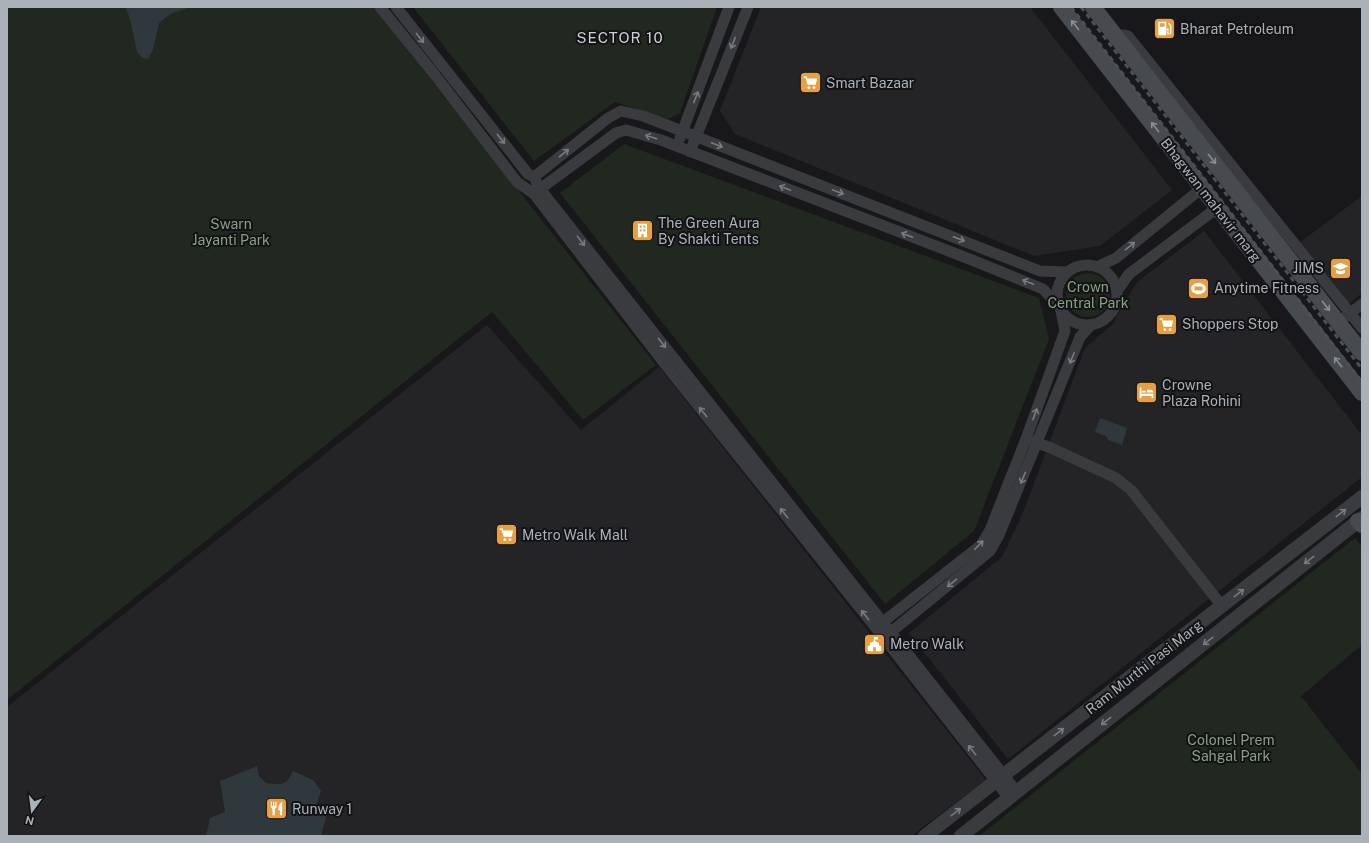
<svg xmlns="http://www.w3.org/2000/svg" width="1369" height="843" font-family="'Public Sans',sans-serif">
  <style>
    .built { fill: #242427 }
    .green { fill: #202820 }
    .water { fill: #2f383d }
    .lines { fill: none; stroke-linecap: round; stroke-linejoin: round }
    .minor { stroke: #393b3f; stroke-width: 11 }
    .tertiary { stroke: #393b3f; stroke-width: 14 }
    .secondary { stroke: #474a4e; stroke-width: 16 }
    .rail { stroke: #4c4f53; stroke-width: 3; stroke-dasharray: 5 4; stroke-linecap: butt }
    .oneway { stroke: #888d94 }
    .oneway2 { stroke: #787c82 }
    .labels { text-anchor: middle; stroke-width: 4; stroke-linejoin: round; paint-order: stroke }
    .poi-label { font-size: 14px; fill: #abb1b9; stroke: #131315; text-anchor: start }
    .street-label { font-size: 14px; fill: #abb1b9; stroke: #131315 }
    .park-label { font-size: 14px; fill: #85a283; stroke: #131315 }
    .neighbourhood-label { font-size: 15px; letter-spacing: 1px; fill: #cccfd5; stroke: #131315 }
  </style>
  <rect width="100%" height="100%" fill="#18181a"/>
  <g class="built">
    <polygon points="761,7 1030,7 1172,190 1100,246 1034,256 735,134 720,111"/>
    <polygon points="1362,196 1362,293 1347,305 1299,243"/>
    <polygon points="1204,231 1362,435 1362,477 1008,759 909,633 1002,557 1022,515 1085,348 1113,324 1123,304 1137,282"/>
    <polygon points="487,325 581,430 659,367 986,780 911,836 7,836 7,707"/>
  </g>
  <g class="green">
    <polygon points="7,7 374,7 656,365 583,420 492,312 7,700"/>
    <polygon points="413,7 717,7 680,113 668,119 615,102 534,161"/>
    <polygon points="624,144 1039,298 1049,339 974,531 885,604 560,193"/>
    <circle cx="1088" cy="295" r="22"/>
    <polygon points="1355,538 1362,546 1362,645 1301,696 1362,774 1362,836 979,836"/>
  </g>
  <g class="water">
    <polygon points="126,7 191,7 170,14 159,23 153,50 148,59 143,58 137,52 131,23"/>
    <polygon points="1100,418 1127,428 1122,445 1108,440 1106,436 1095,432"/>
    <path d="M257,766L259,776L266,783C282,785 286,786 293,771L313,780L321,791L317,803L326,818L321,836H206L210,818L225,812L220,781Z"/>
  </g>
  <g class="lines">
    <g class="minor">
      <polyline points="380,7 435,75 517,182 534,194 671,372 876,628 1009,798"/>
      <polyline points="396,7 528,174 534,177 540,189 1017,792"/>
      <polyline points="1118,39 1123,35 1128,36 1362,328"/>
      <polyline points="680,138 729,7"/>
      <polyline points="690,152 748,7"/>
      <polyline points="534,177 608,118 621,111 643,116 664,124 1040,271 1067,272"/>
      <polyline points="534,190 540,189 616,133 626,130 661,140 972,260 1043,289 1058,305"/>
      <circle cx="1087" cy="295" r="30"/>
      <polyline points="1097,267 1116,258 1202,188"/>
      <polyline points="1117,291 1129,274 1217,208"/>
      <polyline points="1345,317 1362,304"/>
      <polyline points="1030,440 1051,448 1116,478 1131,490 1222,606"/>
      <polyline points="883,622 981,545 990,530 1026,439 1065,331 1061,311"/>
      <polyline points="891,632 990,551 999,535 1080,337 1091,325"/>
    </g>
    <g class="tertiary">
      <polyline points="925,836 1362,497"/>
      <polyline points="961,836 1362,518"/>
    </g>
    <g class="secondary">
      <polyline points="1061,7 1362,393"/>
      <polyline points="1093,7 1362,353"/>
      <polyline points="1358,521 1362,525"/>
    </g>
    <g class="rail">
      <polyline points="1071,7 1362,382"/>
      <polyline points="1081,7 1362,369"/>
    </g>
  </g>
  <defs><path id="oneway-shaft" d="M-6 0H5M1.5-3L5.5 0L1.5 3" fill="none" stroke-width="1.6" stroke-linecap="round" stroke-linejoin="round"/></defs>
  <g class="oneway">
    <use href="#oneway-shaft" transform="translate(1075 25) rotate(-128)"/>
    <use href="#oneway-shaft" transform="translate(1155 127) rotate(-128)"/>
    <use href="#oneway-shaft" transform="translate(1212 159) rotate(52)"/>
    <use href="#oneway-shaft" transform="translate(1326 306) rotate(52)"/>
    <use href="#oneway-shaft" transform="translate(1338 362) rotate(-128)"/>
  </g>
  <g class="oneway2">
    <use href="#oneway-shaft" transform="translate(420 38) rotate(52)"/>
    <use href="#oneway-shaft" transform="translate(733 43) rotate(112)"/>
    <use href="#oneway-shaft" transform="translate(696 97) rotate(-69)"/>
    <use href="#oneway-shaft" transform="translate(651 137) rotate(-162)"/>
    <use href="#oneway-shaft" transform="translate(501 139) rotate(52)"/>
    <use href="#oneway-shaft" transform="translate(717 145) rotate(21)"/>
    <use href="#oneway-shaft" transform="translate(564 153) rotate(-39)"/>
    <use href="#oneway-shaft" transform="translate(785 188) rotate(-159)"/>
    <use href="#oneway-shaft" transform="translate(838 192) rotate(21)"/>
    <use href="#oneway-shaft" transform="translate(907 235) rotate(-159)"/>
    <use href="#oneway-shaft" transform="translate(959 239) rotate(21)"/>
    <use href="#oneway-shaft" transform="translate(581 241) rotate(52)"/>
    <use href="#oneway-shaft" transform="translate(1130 246) rotate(-39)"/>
    <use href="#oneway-shaft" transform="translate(1028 282) rotate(-158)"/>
    <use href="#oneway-shaft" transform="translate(662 343) rotate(52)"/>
    <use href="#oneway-shaft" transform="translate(1072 358) rotate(112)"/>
    <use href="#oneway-shaft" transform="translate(703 412) rotate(-129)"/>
    <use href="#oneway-shaft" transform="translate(1035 414) rotate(-70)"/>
    <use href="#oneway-shaft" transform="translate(1023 478) rotate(112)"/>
    <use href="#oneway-shaft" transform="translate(784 513) rotate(-129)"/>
    <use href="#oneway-shaft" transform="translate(1341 513) rotate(-38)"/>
    <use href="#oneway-shaft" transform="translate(979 545) rotate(-46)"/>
    <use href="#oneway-shaft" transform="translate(1309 560) rotate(142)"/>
    <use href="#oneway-shaft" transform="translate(952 583) rotate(141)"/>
    <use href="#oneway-shaft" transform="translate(1239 593) rotate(-38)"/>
    <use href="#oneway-shaft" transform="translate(865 615) rotate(-129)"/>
    <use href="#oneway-shaft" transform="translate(1208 641) rotate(142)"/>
    <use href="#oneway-shaft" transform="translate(1106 721) rotate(142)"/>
    <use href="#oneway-shaft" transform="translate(1059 732) rotate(-38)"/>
    <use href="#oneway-shaft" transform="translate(972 750) rotate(-129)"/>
    <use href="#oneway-shaft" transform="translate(956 812) rotate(-38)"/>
  </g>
  <defs>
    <symbol id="fuel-square" viewBox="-11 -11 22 22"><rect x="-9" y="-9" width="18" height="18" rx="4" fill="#e79f43" stroke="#131315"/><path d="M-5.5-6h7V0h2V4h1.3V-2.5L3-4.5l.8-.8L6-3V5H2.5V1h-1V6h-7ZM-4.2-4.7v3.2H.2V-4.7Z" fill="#fff"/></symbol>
    <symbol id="supermarket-square" viewBox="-11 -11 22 22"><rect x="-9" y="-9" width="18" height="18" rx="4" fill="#e79f43" stroke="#131315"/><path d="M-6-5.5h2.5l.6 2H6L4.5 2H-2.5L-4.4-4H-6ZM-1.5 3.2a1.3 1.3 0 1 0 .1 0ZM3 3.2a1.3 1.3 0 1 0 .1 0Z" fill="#fff"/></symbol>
    <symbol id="building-square" viewBox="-11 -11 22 22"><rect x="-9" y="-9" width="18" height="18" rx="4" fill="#e79f43" stroke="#131315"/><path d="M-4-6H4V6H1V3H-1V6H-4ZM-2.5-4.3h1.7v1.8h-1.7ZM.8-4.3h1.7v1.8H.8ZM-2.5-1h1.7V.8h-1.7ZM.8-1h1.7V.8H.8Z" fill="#fff"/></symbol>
    <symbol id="university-square" viewBox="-11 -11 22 22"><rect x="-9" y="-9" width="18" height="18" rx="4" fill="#e79f43" stroke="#131315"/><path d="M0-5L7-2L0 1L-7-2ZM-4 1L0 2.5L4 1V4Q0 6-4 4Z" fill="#fff"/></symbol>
    <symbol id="stadium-square" viewBox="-11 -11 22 22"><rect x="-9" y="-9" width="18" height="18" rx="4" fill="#e79f43" stroke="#131315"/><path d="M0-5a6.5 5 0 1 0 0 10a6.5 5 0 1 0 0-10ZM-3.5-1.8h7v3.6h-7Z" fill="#fff"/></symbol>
    <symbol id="hotel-square" viewBox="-11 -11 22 22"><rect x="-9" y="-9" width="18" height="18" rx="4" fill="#e79f43" stroke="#131315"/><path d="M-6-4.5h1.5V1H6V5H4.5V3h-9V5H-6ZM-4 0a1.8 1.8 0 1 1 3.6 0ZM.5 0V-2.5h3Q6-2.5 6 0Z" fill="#fff"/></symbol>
    <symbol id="civic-square" viewBox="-11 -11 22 22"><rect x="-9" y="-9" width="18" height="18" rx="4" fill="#e79f43" stroke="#131315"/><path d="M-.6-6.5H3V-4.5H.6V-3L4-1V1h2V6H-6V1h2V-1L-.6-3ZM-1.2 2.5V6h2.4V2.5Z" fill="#fff"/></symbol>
    <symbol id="restaurant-square" viewBox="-11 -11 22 22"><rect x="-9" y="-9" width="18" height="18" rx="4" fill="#e79f43" stroke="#131315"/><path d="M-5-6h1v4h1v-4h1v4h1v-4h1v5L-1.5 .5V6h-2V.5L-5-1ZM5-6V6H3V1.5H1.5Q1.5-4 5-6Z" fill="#fff"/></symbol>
  </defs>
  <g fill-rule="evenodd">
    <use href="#fuel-square" x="1152" y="16" width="25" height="25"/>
    <use href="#supermarket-square" x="798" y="70" width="25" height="25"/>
    <use href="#building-square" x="630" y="218" width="25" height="25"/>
    <use href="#university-square" x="1328" y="256" width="25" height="25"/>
    <use href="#stadium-square" x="1186" y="276" width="25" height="25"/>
    <use href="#supermarket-square" x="1154" y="312" width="25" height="25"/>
    <use href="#hotel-square" x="1134" y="380" width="25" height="25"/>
    <use href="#supermarket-square" x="494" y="522" width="25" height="25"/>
    <use href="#civic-square" x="862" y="632" width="25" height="25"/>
    <use href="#restaurant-square" x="264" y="796" width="25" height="25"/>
  </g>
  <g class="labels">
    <g class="poi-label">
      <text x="1180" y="34">Bharat Petroleum</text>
      <text x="826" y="88">Smart Bazaar</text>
      <text x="658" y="228">The Green Aura<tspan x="658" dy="16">By Shakti Tents</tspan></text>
      <text x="1324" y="273" text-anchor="end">JIMS</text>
      <text x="1214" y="293">Anytime Fitness</text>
      <text x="1182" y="329">Shoppers Stop</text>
      <text x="1162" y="390">Crowne<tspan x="1162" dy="16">Plaza Rohini</tspan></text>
      <text x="522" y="540">Metro Walk Mall</text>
      <text x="890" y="649">Metro Walk</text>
      <text x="292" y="814">Runway 1</text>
    </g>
    <g class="street-label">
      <text transform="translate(1211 200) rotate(52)" y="5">Bhagwan mahavir marg</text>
      <text transform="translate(1144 667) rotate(-38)" y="5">Ram Murthi Pasi Marg</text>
    </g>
    <g class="park-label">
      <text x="231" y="229">Swarn<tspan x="231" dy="16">Jayanti Park</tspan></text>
      <text x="1088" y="292">Crown<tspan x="1088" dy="16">Central Park</tspan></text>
      <text x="1231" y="745">Colonel Prem<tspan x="1231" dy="16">Sahgal Park</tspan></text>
    </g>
    <g class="neighbourhood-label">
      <text x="620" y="43">SECTOR 10</text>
    </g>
  </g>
  <rect width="1369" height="843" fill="none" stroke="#abb1b9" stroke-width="16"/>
  <g transform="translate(32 811) rotate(194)" stroke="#131315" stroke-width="3" paint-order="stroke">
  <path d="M0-3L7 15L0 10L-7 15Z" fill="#abb1b9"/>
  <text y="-6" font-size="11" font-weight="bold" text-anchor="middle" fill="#abb1b9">N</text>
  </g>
</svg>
